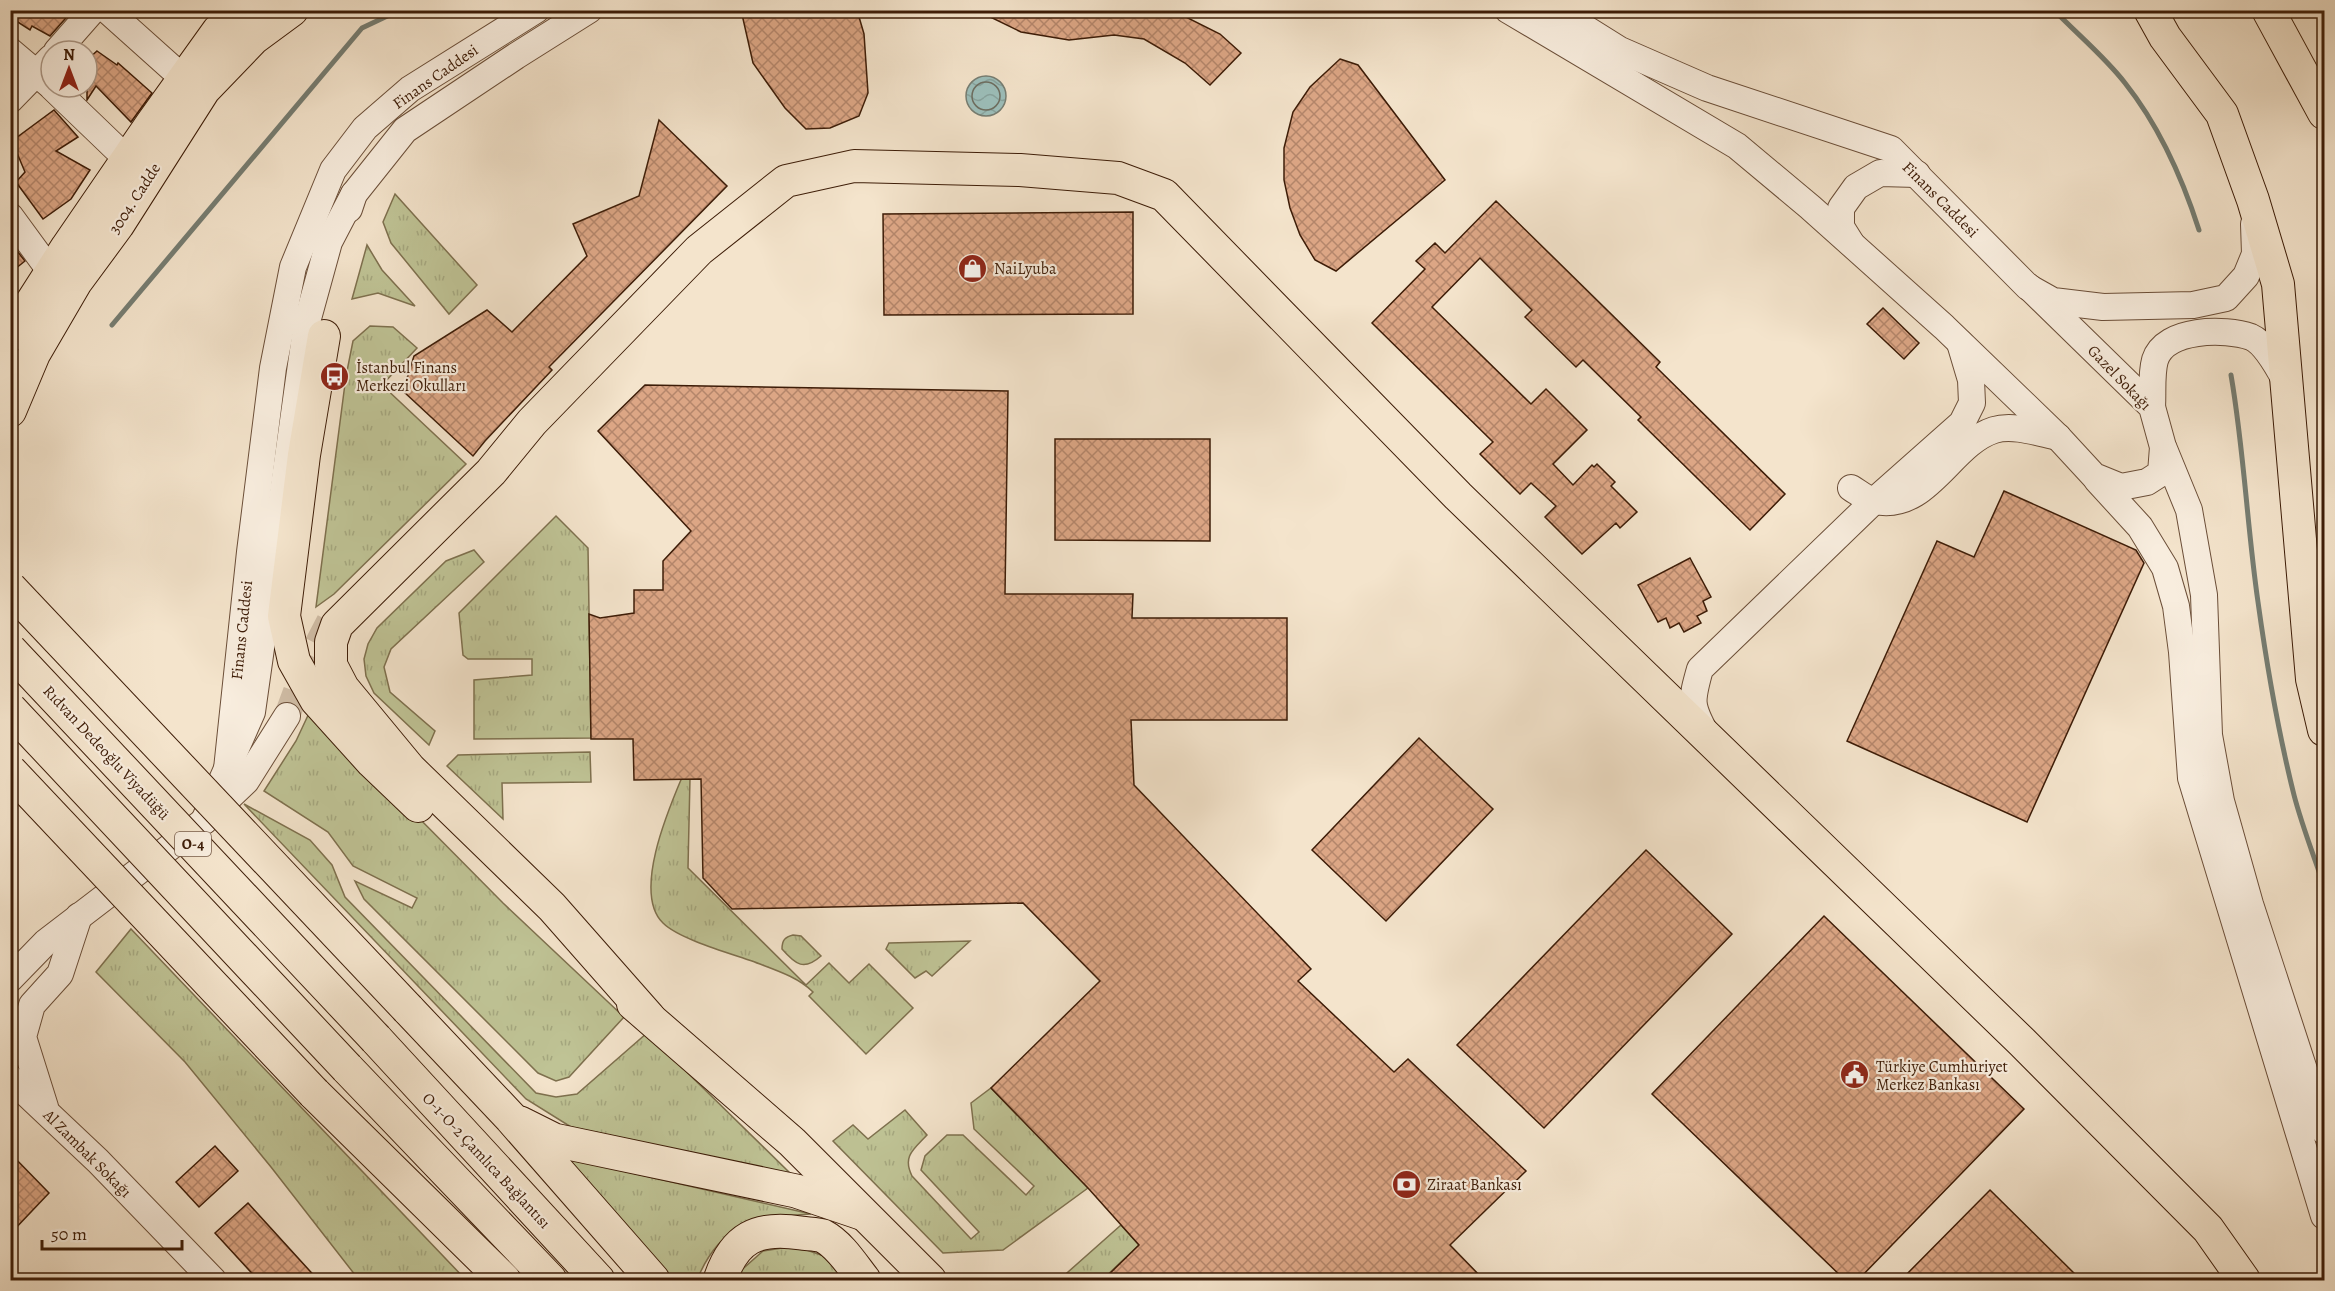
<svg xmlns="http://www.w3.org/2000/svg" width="2335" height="1291" font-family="Alegreya,serif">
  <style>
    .grass { fill: url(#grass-tufts); stroke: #7e704e; stroke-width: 1.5 }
    .water { fill: url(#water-waves); stroke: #767d72; stroke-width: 1.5 }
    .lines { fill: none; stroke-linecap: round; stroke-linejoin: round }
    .shore { stroke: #6c6d60; stroke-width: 1.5 }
    .stream { stroke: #767d72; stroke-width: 5 }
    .building { fill: url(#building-cross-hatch); stroke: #3d1c07; stroke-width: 1.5 }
    .minor-tunnel { stroke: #cfbca5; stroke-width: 26; stroke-dasharray: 26 13; stroke-linecap: butt }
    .minor-casing { stroke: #6b4e38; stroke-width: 28 }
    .major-casing { stroke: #3d1c07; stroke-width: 34 }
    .highway-casing { stroke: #3d1c07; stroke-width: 35 }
    .minor { stroke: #f8edde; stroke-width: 26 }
    .major { stroke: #f4e4cc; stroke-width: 32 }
    .highway { stroke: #f4e4cc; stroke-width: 33 }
    .highway-bridge-casing { stroke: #3d1c07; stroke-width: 35; stroke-linecap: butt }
    .highway-bridge { stroke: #f4e4cc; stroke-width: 33 }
    .labels { text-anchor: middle; stroke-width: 4.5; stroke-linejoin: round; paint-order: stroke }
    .shield { fill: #f8edde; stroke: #755b48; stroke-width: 1.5 }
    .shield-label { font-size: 15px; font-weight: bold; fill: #3d1c07 }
    .street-label { font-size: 16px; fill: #3d1c07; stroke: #f8edde }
    .poi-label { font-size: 16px; fill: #3d1c07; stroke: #f8edde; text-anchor: start }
  </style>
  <defs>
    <pattern id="grass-tufts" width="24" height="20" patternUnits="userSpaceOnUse" patternTransform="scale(1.5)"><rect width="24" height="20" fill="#bfc395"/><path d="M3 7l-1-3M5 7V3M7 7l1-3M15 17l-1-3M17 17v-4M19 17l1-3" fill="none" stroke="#a5a77f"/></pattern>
    <pattern id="water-waves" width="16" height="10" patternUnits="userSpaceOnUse" patternTransform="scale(1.5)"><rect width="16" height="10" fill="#9cbeba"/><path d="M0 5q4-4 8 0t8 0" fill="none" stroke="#87a39e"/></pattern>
    <pattern id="building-cross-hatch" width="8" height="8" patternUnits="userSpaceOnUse" patternTransform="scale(1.5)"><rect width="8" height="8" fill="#dca685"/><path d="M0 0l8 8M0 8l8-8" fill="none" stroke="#b4866b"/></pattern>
  </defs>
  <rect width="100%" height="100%" fill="#f4e4cc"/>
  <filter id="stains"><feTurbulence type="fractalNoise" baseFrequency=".00333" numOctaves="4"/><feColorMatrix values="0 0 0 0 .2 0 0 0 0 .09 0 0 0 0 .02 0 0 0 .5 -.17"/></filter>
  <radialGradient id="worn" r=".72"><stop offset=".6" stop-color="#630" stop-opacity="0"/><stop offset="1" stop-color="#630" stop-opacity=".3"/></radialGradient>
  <g class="grass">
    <polygon points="395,194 477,285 449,314 391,243 383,222"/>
    <polygon points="367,245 382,270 415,306 378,293 352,299"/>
    <polygon points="370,326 393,327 417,348 382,385 466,464 334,594 316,607 346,376 353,341"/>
    <polygon points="556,516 588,548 591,738 474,739 474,680 532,675 532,659 468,659 463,655 459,613"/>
    <polygon points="474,550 484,562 391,649 384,667 390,692 435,731 429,745 374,693 366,676 364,659 368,644 377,628 446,561"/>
    <polygon points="311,709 503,903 624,1017 569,1077 556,1081 538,1073 364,899 355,881 412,908 417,898 353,866 328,832 264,791 296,741"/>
    <polygon points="590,752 591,782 502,783 503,819 447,766 458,755"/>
    <path d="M683,775L690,778L688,868L806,985L829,963L849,983L869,964L913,1008L866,1054L809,996L813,992C797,976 772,969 752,961C729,953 679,939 663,923C632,893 669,808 683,775Z"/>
    <polygon points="244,804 310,840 332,865 345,897 536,1093 556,1097 577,1094 647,1033 795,1178 571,1127 526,1099"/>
    <polygon points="131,929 466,1280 359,1280 271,1167 185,1062 96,972"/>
    <path d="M793,935L801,936L821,956C804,971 796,965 782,949C782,940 785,937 793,935Z"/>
    <polygon points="970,941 932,976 926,971 915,978 886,949 889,943"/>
    <path d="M991,1088L1088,1188L1003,1250L943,1253L833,1141L853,1125L868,1139L905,1110L927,1135C914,1149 902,1156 912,1176L971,1239L979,1232L921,1170L925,1156L947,1135H963L1026,1195L1034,1186L974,1129L971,1103Z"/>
    <path d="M563,1157L811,1214C755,1217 720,1223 697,1280H669Z"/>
    <polygon points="1121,1225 1139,1245 1102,1280 1059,1280"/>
    <polygon points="795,1246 824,1256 848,1280 735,1280 737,1274 763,1251"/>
  </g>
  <circle class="water" cx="986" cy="96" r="20"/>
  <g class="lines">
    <circle class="shore" cx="986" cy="96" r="14"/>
    <g class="stream">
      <path d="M2054,10C2077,34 2105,57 2125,83C2160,127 2182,177 2199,230"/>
      <polyline points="112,325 362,28 400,10"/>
      <path d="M2231,375C2244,450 2247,526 2258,602C2267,667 2278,731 2294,795C2302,826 2314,856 2324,886"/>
    </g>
  </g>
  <g class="building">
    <polygon points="10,10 73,10 50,36 32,26 30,30 10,17"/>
    <polygon points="741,10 857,10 864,34 868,93 859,116 830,128 806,129 785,108 753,63"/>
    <polygon points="976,10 1172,10 1220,34 1241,53 1210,85 1185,63 1144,39 1114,35 1069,40 1021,32"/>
    <polygon points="97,51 117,65 118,63 152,93 131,122 96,86 87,100 87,60"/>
    <polygon points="1340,59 1358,65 1445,180 1336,271 1315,260 1300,235 1290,208 1284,180 1284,148 1293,112 1310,87"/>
    <polygon points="54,110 78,137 56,151 90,170 71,199 43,219 16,182 25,172 12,141"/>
    <polygon points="659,120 727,186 549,367 552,370 485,441 473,456 403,391 414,356 487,310 512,332 587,256 573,224 639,196"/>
    <polygon points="1496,201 1660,362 1656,367 1785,494 1750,530 1638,420 1641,417 1583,360 1576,367 1525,317 1532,310 1480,258 1432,307 1531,404 1546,389 1587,430 1553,464 1573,485 1592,465 1594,467 1597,464 1615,482 1611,486 1637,512 1620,528 1616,523 1582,554 1545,517 1556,506 1531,483 1520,494 1480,454 1493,442 1372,323 1425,269 1416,261 1435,243 1445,253"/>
    <polygon points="1133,212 1133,314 884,315 883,214"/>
    <polygon points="10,242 25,261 10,273"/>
    <polygon points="1883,308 1919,343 1904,359 1867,324"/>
    <polygon points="645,385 1008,391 1005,594 1133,594 1132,618 1287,618 1287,720 1131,720 1134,785 1311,969 1298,981 1394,1072 1408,1059 1526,1171 1450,1245 1485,1281 1102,1281 1139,1245 1088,1188 991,1088 1100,981 1023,903 732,909 703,878 701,779 634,780 633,739 591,739 589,614 600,618 634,613 634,590 663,590 663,561 691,531 598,431"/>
    <polygon points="1055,439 1210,439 1210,541 1055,540"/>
    <polygon points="2004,491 2136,550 2144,563 2027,822 1847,741 1937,541 1974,557"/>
    <polygon points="1690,558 1711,597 1703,601 1707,611 1697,616 1701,623 1684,632 1679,623 1670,628 1666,618 1658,622 1638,585"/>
    <polygon points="1419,738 1493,809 1386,921 1312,850"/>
    <polygon points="1646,850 1732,934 1544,1128 1457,1045"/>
    <polygon points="1824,916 2024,1109 1857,1281 1846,1281 1652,1094"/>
    <polygon points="215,1146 238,1171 199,1207 176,1182"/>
    <polygon points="10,1153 49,1193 10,1234"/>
    <polygon points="1990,1190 2082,1281 1900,1281"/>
    <polygon points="248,1203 319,1281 259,1281 215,1233"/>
  </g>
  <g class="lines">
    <polyline class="minor-tunnel" points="287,716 304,670 331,618"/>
    <defs>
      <g id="minor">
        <polyline points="107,10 184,79"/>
        <polyline points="1508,10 1737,146 1810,207 1944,327 2058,437 2094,476 2121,487 2147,482 2161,473 2163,447 2152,407 2029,287"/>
        <polyline points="1556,10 1620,50 1707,88 1891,149 2028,287 2053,301 2103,307 2193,305 2226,298 2246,276 2255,254 2254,224"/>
        <polyline points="10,51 49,84"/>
        <polyline points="57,51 93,10"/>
        <polyline points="52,87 127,159"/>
        <polyline points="10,100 51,58"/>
        <polyline points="349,209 354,194 405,130 516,56 589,10"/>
        <polyline points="10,216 51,272"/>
        <polyline points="1851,243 1841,227 1841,208 1856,187 1880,173 1917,174"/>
        <path d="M2152,407C2153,392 2151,374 2155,360C2165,328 2225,328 2251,337C2265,343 2278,367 2285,380"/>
        <polyline points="2164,449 2189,510 2204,595 2209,735 2221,801 2250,904 2324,1131"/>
        <polyline points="2097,480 2140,527 2165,568 2176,606 2182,652 2191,778 2324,1216"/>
        <path d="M1851,488C1858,492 1867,500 1875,501C1928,512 1950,444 1994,430C2013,424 2039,433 2058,437"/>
        <path d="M1706,734C1690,705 1691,701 1700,669L1874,501L1962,423L1972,403L1971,380L1960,343"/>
        <polyline points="227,769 250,552 273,368 293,267 333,170 365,128 410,89 536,10"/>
        <polyline points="204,821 252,712 307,322 329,242 354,194"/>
        <polyline points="10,979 46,942 204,821 246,781 287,716"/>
        <polyline points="10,1078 98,1161 213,1280"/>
        <polyline points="45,1107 23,1037 32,1005 60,974 79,916"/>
      </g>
      <g id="major">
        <polyline points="2150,10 2165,37 2222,114 2253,200 2278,284 2312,679 2324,730"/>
        <polyline points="2268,10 2324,113"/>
        <polyline points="10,336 67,247 152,123 218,31 245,10"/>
        <polyline points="324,336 304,455 284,616 294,661 316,700 372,762 418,806"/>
        <polyline points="10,411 34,354 76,282 118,225 204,90 254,38 292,10"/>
        <polyline points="633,1004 792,1142 930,1280"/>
        <polyline points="649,1017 552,907 410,769 343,688 331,665 331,642 337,625 491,472 532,422 699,250 786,181 854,166 1020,170 1118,178 1164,195 1458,496 2022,1042 2208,1229 2244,1280"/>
      </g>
      <g id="highway">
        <polyline points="408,1009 511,1118 653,1280"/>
        <polyline points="376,1039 598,1280"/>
        <polyline points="347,1068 550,1280"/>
        <polyline points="314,1093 504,1280"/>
        <polyline points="520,1123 554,1140 796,1191 861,1213"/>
        <path d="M720,1280C734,1238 757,1226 801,1233C807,1234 817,1234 823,1236C840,1245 853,1266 864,1280"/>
      </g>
    </defs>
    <use href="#minor" class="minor-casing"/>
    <use href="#major" class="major-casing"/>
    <use href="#highway" class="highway-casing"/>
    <use href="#minor" class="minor"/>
    <use href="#major" class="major"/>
    <use href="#highway" class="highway"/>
    <defs>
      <g id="highway-bridge">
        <polyline points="10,588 408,1009"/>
        <polyline points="10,650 376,1039"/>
        <polyline points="10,709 347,1068"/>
        <polyline points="10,771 314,1093"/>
      </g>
    </defs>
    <use href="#highway-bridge" class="highway-bridge-casing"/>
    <use href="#highway-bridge" class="highway-bridge"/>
  </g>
  <defs>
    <symbol id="shop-disc" viewBox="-11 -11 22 22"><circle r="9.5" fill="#8f2418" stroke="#f8edde"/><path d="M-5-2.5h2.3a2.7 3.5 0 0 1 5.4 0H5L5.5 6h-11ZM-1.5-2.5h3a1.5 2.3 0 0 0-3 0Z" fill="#fff"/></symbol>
    <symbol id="bus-disc" viewBox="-11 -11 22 22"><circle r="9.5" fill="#8f2418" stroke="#f8edde"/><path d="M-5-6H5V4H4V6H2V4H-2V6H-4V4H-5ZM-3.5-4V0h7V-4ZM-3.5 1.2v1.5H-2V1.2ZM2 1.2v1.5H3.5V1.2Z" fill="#fff"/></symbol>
    <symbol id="civic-disc" viewBox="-11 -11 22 22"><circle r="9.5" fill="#8f2418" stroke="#f8edde"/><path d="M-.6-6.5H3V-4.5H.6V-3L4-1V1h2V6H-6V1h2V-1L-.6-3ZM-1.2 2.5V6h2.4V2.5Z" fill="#fff"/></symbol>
    <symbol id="bank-disc" viewBox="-11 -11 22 22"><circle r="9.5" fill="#8f2418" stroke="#f8edde"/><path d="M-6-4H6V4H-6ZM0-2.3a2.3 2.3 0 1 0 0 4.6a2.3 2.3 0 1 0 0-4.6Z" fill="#fff"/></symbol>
  </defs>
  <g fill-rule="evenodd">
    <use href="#shop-disc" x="956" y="252" width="33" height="33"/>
    <use href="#bus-disc" x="318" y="360" width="33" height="33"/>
    <use href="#civic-disc" x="1838" y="1058" width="33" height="33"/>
    <use href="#bank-disc" x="1390" y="1168" width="33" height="33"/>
  </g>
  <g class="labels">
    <rect class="shield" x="175" y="832" width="36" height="24" rx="4.5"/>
    <g class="shield-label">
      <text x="193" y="849">O-4</text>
    </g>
    <g class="street-label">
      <text transform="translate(435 76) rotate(-35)" y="6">Finans Caddesi</text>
      <text transform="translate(134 198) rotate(-57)" y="6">3004. Cadde</text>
      <text transform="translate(1941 199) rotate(45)" y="6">Finans Caddesi</text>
      <text transform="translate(2120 377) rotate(46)" y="6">Gazel Sokağı</text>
      <text transform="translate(241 630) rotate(-84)" y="6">Finans Caddesi</text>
      <text transform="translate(107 752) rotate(47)" y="6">Rıdvan Dedeoğlu Viyadüğü</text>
      <text transform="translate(88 1153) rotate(45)" y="6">Al Zambak Sokağı</text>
      <text transform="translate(487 1160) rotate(47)" y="6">O-1-O-2 Çamlıca Bağlantısı</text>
    </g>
    <g class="poi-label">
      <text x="994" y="274">NaiLyuba</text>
      <text x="356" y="373">İstanbul Finans<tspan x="356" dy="18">Merkezi Okulları</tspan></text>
      <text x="1876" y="1072">Türkiye Cumhuriyet<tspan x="1876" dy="18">Merkez Bankası</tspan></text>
      <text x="1427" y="1190">Ziraat Bankası</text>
    </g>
  </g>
  <rect width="2335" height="1291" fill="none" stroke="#f4e4cc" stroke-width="36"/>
  <rect x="12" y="12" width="2311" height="1267" fill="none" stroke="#3d1c07" stroke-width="3"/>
  <rect x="18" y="18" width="2299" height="1255" fill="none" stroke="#3d1c07" stroke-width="1.5"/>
  <g transform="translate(69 69)"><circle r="28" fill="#f8edde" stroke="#ad9988" stroke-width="1.5"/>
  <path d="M0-4.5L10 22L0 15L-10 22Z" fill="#8f2418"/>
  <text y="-9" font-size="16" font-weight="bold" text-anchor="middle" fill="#3d1c07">N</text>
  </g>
  <path d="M42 1240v9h140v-9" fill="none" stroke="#3d1c07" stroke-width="3"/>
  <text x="51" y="1240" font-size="18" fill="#3d1c07" stroke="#f8edde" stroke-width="4.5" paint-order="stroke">50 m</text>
  <rect width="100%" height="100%" filter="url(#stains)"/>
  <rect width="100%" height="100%" fill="url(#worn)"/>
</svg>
